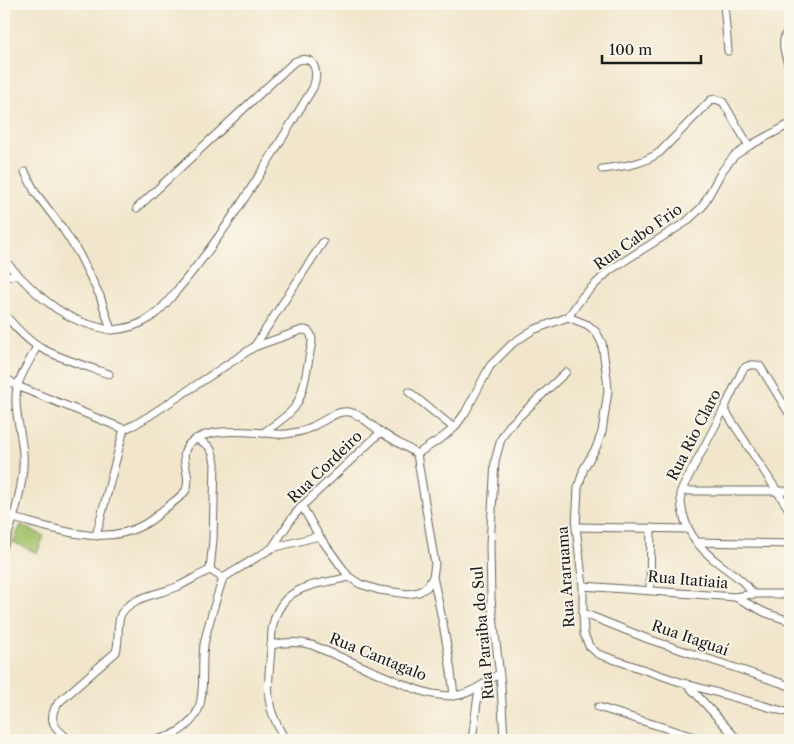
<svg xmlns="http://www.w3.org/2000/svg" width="794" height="744" font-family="'Libre Caslon Text',serif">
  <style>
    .grass { fill: #a4c26a; stroke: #606f43 }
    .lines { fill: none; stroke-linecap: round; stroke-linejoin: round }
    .street-casing { stroke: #676359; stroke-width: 9 }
    .street { stroke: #fff; stroke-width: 7 }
    .labels { text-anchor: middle; stroke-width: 4; stroke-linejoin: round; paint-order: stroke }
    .street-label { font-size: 15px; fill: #1c1c1c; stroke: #fbf7ec }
  </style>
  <rect width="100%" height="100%" fill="#fbf7ec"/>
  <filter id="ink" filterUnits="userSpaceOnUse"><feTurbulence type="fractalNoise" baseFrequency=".02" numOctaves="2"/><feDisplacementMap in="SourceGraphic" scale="10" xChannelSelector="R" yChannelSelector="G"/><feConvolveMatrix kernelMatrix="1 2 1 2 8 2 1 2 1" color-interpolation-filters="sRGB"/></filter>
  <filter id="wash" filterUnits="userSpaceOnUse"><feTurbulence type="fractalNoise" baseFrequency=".0096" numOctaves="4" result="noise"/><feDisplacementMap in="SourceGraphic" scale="20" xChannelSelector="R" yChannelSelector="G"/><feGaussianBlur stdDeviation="1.12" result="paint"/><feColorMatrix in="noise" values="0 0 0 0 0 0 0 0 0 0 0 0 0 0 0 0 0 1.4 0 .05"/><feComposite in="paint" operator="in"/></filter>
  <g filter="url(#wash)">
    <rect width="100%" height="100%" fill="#f1e6cb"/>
    <polygon class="grass" points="21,525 44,536 37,553 13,542"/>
  </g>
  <g filter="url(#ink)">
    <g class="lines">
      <defs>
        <g id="street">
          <polyline points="724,4 728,51"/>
          <path d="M790,28C778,39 786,57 790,70"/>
          <path d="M602,169C625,166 641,165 660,152L711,100L716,99L723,102L749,146"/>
          <polyline points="25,172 35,192 63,229 79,254 100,296 111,330"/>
          <path d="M4,260C29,287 57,317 94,326C100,327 107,330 113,330C123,329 136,326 145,321C161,312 172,296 183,283C233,223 272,154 313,88C319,72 315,52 294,62L137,208"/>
          <polyline points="4,278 17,274"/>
          <path d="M4,314C14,325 25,339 39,347C60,359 86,366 109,374"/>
          <polyline points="568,317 588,325 596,332 602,343 607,378 608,391 602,432 596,448 584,468 578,488 576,527 583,586 583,613 584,634 589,646 598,654 686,684 790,713"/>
          <polyline points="254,347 323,242"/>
          <polyline points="4,377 17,386 124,429"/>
          <polyline points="409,392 454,428"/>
          <polyline points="724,409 790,511"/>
          <path d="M124,429L134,425L149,416L254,347L302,330C310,329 312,335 312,342C308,360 305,394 294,408C286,418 274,425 263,433"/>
          <path d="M196,439C210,445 212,448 215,463L213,540L210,570"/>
          <polyline points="417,454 443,437 454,428 465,413 490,366 513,343 533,330 568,317 583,296 610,270 686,222 702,207 722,171 734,156 749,146 790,124"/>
          <polyline points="681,491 790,491"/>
          <polyline points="302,506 319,536 349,577"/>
          <path d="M13,518C56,529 104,548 145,524C152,520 158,515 163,510C170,504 181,498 186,490C193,474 176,456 190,443C208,427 245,432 267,433C274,434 280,435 286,434C292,433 299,432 305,430C309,428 314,426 319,423C330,418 340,408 353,413C363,417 372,426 381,432C392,440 405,446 417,454L435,564L433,577L427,587L419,592L408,594L379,590L360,584L349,577C328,583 304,583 287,598C280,605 275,615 273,625C271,632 272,640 271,648C270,668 266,689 271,709C274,720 280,730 285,740"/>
          <polyline points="576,527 688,529"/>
          <polyline points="96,536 124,429"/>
          <polyline points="696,542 790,544"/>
          <path d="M4,545C14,520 25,480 23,454C22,433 13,409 17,388C19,377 32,357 37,346"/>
          <polyline points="272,548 292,518 302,506 381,432"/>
          <polyline points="210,570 223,578"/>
          <path d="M433,577C442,617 450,656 454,696"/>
          <polyline points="583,586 735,597 753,594 790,594"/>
          <polyline points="650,590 651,528"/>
          <path d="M753,594C745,581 733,574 721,565C696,547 679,524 681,491L724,409L743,369C749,364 753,364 760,366L790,415"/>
          <polyline points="735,597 766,613 790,621"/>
          <polyline points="583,613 648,639 790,686"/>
          <path d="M271,645C286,642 298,641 312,645C333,654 354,663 375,672C400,682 431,700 459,695C474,692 486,682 499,674"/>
          <polyline points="687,684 738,740"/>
          <polyline points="598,707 704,740"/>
          <path d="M70,740C55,729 46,720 58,703L116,652C120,640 116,625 121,614C131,596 162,594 179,586C189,581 199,575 210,570"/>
          <path d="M156,740C162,738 169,737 174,734C213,714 199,681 204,645C208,623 216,600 223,578L272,548L319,536"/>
          <polyline points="472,740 479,687"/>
          <polyline points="504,740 501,685 491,600 490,544 495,461 501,439 509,426 566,372"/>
        </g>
      </defs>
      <use href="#street" class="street-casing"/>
      <use href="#street" class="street"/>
    </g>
  </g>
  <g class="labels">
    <g class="street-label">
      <text transform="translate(638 237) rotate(-35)" y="5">Rua Cabo Frio</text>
      <text transform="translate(694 435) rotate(-63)" y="5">Rua Rio Claro</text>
      <text transform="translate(325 467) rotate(-44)" y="5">Rua Cordeiro</text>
      <text transform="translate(566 577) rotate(-94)" y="5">Rua Araruama</text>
      <text transform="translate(688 580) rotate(5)" y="5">Rua Itatiaia</text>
      <text transform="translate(483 633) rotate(-95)" y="5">Rua Paraiba do Sul</text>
      <text transform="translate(690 638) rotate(19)" y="5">Rua Itaguaí</text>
      <text transform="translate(378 657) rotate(22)" y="5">Rua Cantagalo</text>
    </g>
  </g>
  <rect width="794" height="744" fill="none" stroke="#fbf7ec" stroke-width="20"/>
  <path d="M602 55v8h99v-8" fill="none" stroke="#1c1c1c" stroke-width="2.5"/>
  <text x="609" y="55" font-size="15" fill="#1c1c1c" stroke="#fbf7ec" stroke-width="4" paint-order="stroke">100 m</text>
</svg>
